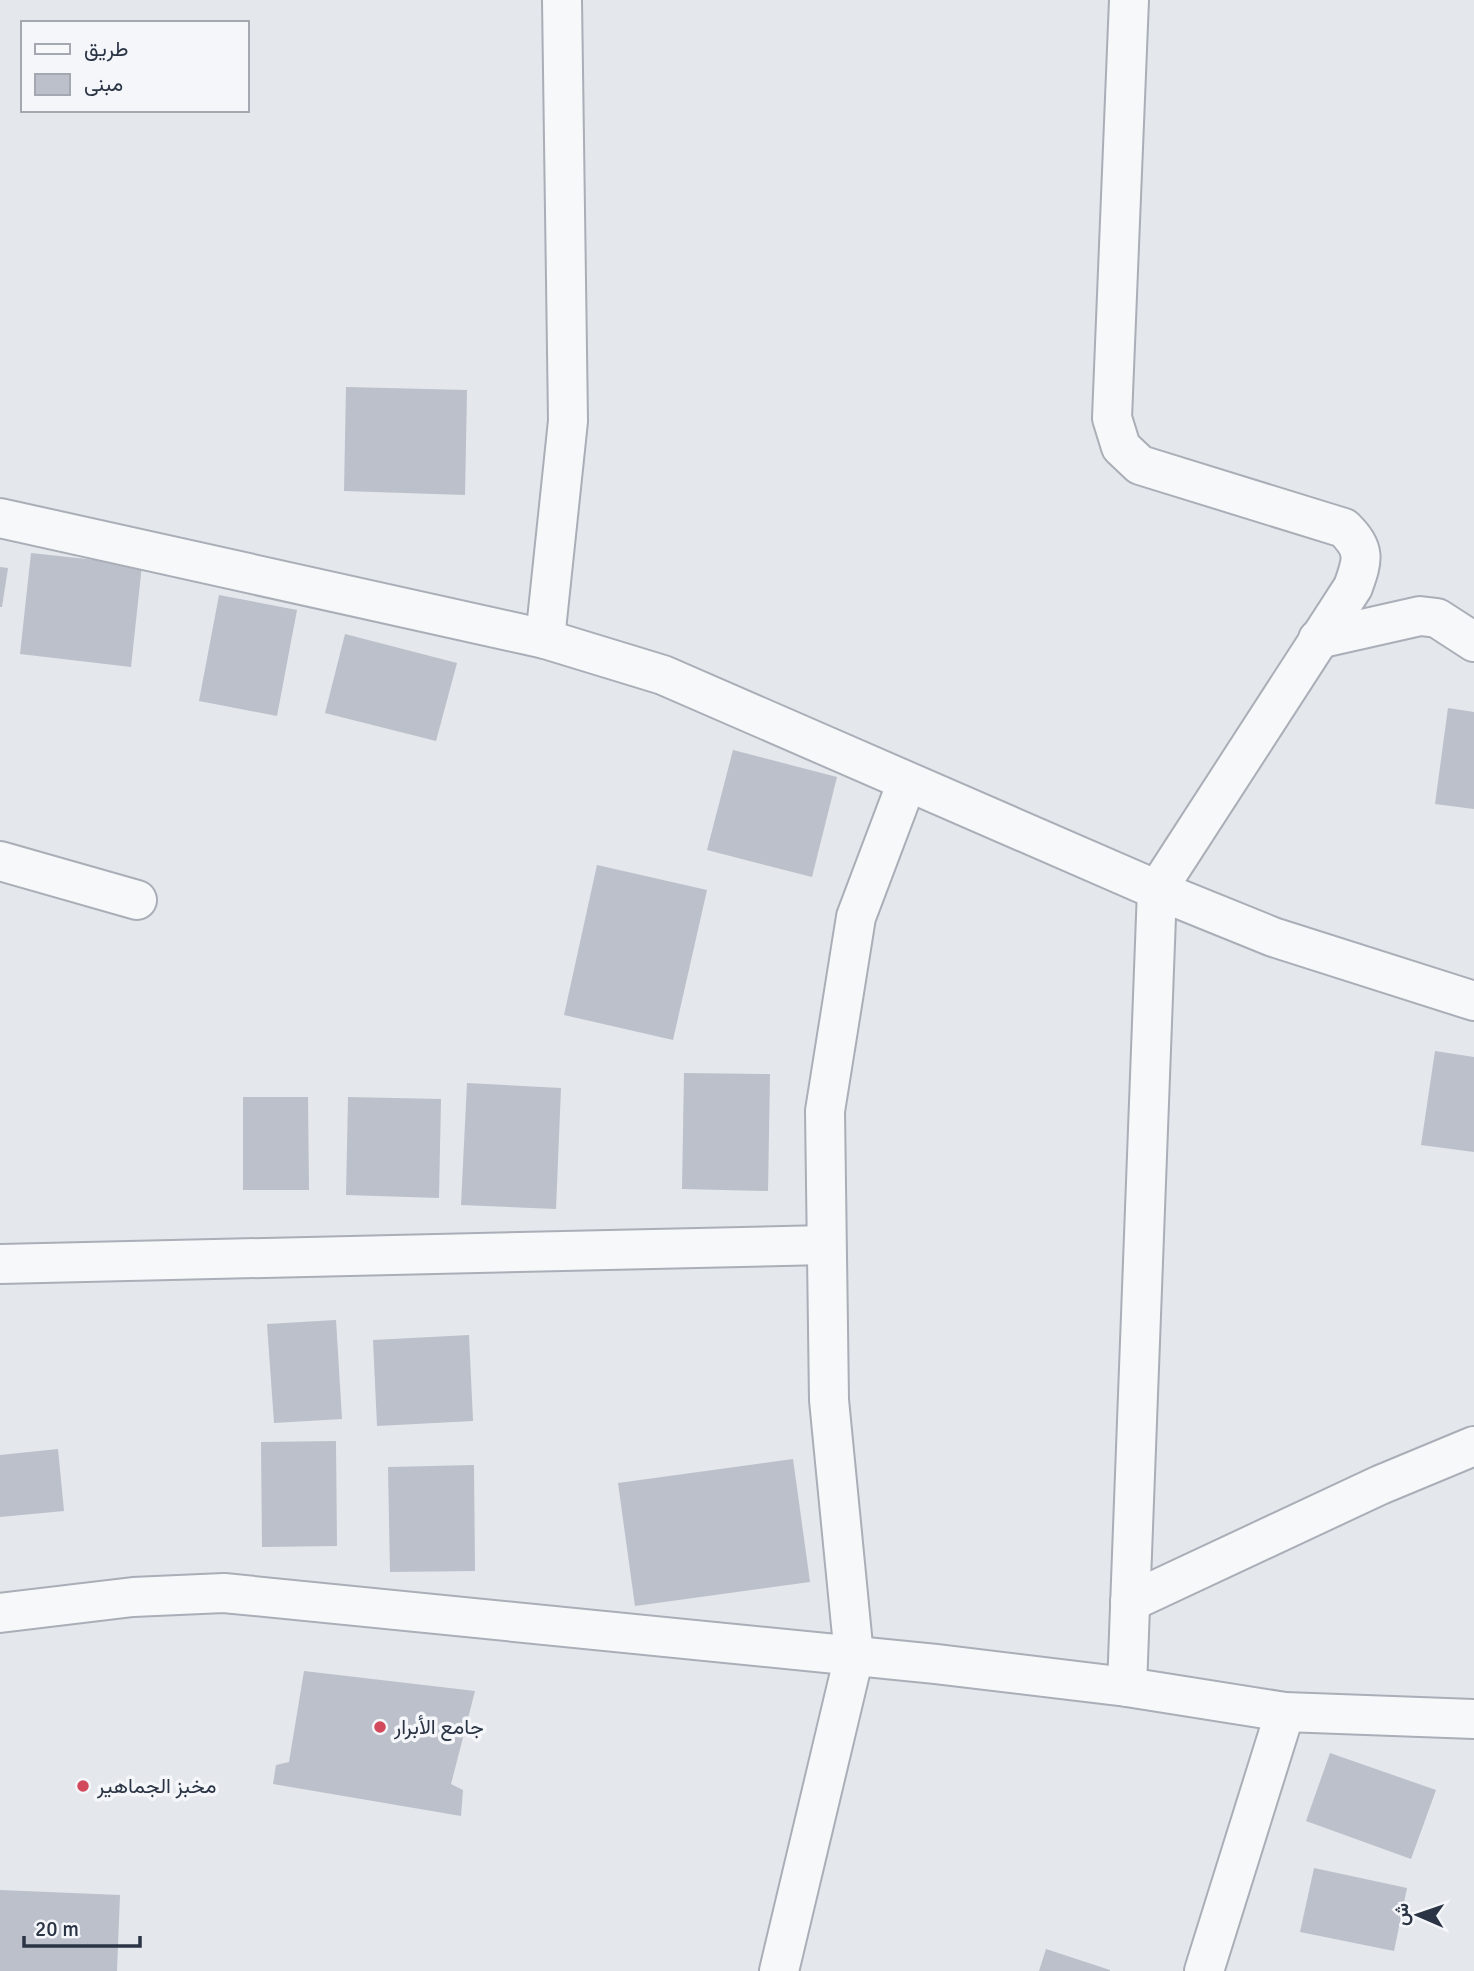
<svg xmlns="http://www.w3.org/2000/svg" width="1474" height="1971" font-family="Signika,Vazirmatn,sans-serif">
  <style>
    .building { fill: #bbc0ca }
    .lines { fill: none; stroke-linecap: round; stroke-linejoin: round }
    .minor-casing { stroke: #a9aeb7; stroke-width: 42 }
    .minor { stroke: #f7f8fa; stroke-width: 38 }
    .poi-dot { fill: #d1495b; stroke: #f4f6f9; stroke-width: 2.5 }
    .labels { text-anchor: middle; stroke-width: 7; stroke-linejoin: round; paint-order: stroke }
    .poi-label { font-size: 21px; fill: #2b3445; stroke: #f4f6f9; text-anchor: start }
  </style>
  <rect width="100%" height="100%" fill="#e4e7ec"/>
  <g class="building">
    <polygon points="346,387 467,390 465,495 344,491"/>
    <polygon points="31,553 142,565 131,667 20,654"/>
    <polygon points="0,567 8,568 2,607 0,607"/>
    <polygon points="219,595 297,610 277,716 199,701"/>
    <polygon points="345,634 457,663 436,741 325,713"/>
    <polygon points="1448,708 1474,712 1474,809 1435,804"/>
    <polygon points="733,750 837,777 812,877 707,850"/>
    <polygon points="597,865 707,890 673,1040 564,1015"/>
    <polygon points="1435,1051 1474,1057 1474,1152 1421,1145"/>
    <polygon points="684,1073 770,1074 768,1191 682,1189"/>
    <polygon points="467,1083 561,1088 556,1209 461,1205"/>
    <polygon points="243,1097 308,1097 309,1190 243,1190"/>
    <polygon points="348,1097 441,1099 439,1198 346,1195"/>
    <polygon points="336,1320 342,1419 274,1423 267,1324"/>
    <polygon points="469,1335 473,1421 377,1426 373,1340"/>
    <polygon points="336,1441 337,1546 262,1547 261,1442"/>
    <polygon points="58,1449 64,1511 0,1517 0,1455"/>
    <polygon points="793,1459 810,1582 635,1606 618,1483"/>
    <polygon points="474,1465 475,1571 390,1572 388,1467"/>
    <polygon points="304,1671 475,1691 451,1784 463,1790 461,1816 273,1784 276,1765 289,1762"/>
    <polygon points="1330,1753 1436,1790 1411,1859 1306,1821"/>
    <polygon points="1314,1868 1407,1888 1394,1951 1300,1932"/>
    <polygon points="0,1890 120,1895 117,1971 0,1971"/>
    <polygon points="1046,1949 1110,1970 1110,1971 1039,1971"/>
  </g>
  <g class="lines">
    <defs>
      <g id="minor">
        <polyline points="0,518 545,639 663,675 1157,890 1273,937 1474,1001"/>
        <polyline points="545,639 568,421 562,0"/>
        <polyline points="1318,639 1420,616 1437,618 1474,642"/>
        <polyline points="0,861 137,900"/>
        <polyline points="0,1264 826,1245"/>
        <polyline points="1130,1602 1380,1485 1474,1446"/>
        <polyline points="0,1613 133,1597 224,1593 936,1664 1127,1687 1285,1712 1474,1719"/>
        <path d="M1127,1687L1157,890L1353,587C1363,559 1366,550 1344,528L1140,465L1121,447L1112,418L1129,0"/>
        <polyline points="779,1971 854,1656 829,1400 825,1111 856,917 907,782"/>
        <polyline points="1204,1971 1285,1712"/>
      </g>
    </defs>
    <use href="#minor" class="minor-casing"/>
    <use href="#minor" class="minor"/>
  </g>
  <g class="poi-dot">
    <circle cx="380" cy="1727" r="7"/>
    <circle cx="83" cy="1786" r="7"/>
  </g>
  <g class="labels">
    <g class="poi-label">
      <text x="394" y="1734">جامع الأبرار</text>
      <text x="97" y="1793">مخبز الجماهير</text>
    </g>
  </g>
  <rect x="21" y="21" width="228" height="91" fill="#f4f6f9" stroke="#a4a8b1" stroke-width="2"/>
  <rect x="35" y="44" width="35" height="10" fill="#f7f8fa" stroke="#a4a8b1" stroke-width="2"/>
  <text x="84" y="56" font-size="21" fill="#2b3445">طريق</text>
  <rect x="35" y="74" width="35" height="21" fill="#bbc0ca" stroke="#a4a8b1" stroke-width="2"/>
  <text x="84" y="91" font-size="21" fill="#2b3445">مبنى</text>
  <g transform="translate(1418 1915) rotate(272)" stroke="#f4f6f9" stroke-width="5" paint-order="stroke">
  <path d="M0-5L12 26L0 18L-12 26Z" fill="#2b3445"/>
  <text y="-10" font-size="19" font-weight="bold" text-anchor="middle" fill="#2b3445">ش</text>
  </g>
  <path d="M24 1936v10h116v-10" fill="none" stroke="#2b3445" stroke-width="3.5"/>
  <text x="35" y="1936" font-size="21" fill="#2b3445" stroke="#f4f6f9" stroke-width="5" paint-order="stroke">20 m</text>
</svg>
